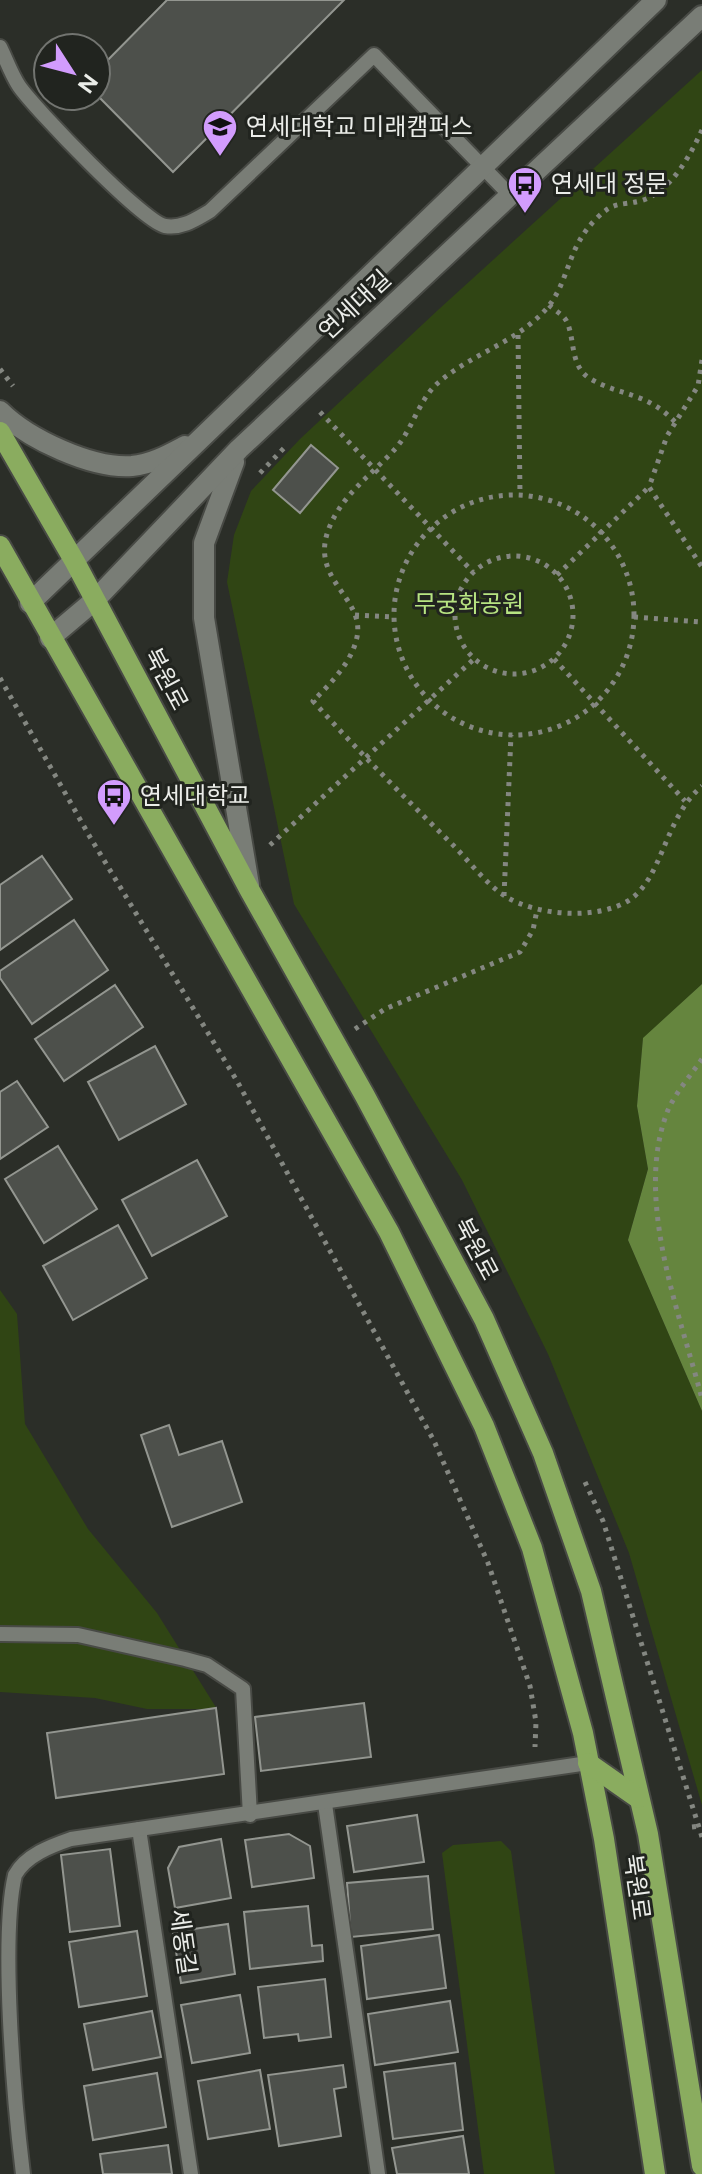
<svg xmlns="http://www.w3.org/2000/svg" width="702" height="2174" font-family="Figtree,'Noto Sans KR',sans-serif">
  <style>
    .green { fill: #304514 }
    .water { fill: #65853e }
    .building { fill: #4d504b; stroke: #939690; stroke-width: 2 }
    .lines { fill: none; stroke-linecap: round; stroke-linejoin: round }
    .lane-casing { stroke: #484a45; stroke-width: 18 }
    .street-casing { stroke: #484a45; stroke-width: 24 }
    .primary-casing { stroke: #484a45; stroke-width: 24 }
    .path { stroke: #848781; stroke-width: 5; stroke-dasharray: 4 6; stroke-linecap: butt }
    .lane { stroke: #797d76; stroke-width: 14 }
    .street { stroke: #797d76; stroke-width: 20 }
    .primary { stroke: #8aac5f; stroke-width: 20 }
    .path-bridge { stroke: #848781; stroke-width: 5; stroke-dasharray: 4 6; stroke-linecap: butt }
    .labels { text-anchor: middle; stroke-width: 6; stroke-linejoin: round; paint-order: stroke }
    .poi-label { font-size: 24px; fill: #ebede9; stroke: #21241f; text-anchor: start }
    .street-label { font-size: 24px; fill: #ebede9; stroke: #21241f }
    .park-label { font-size: 24px; fill: #b7e482; stroke: #21241f }
  </style>
  <rect width="100%" height="100%" fill="#2b2e28"/>
  <g class="green">
    <polygon points="702,70 702,984 643,1039 637,1106 648,1169 628,1240 702,1411 702,1805 629,1553 548,1354 462,1180 294,904 227,582 234,535 251,491 300,439 438,310"/>
    <polygon points="0,1290 17,1314 25,1424 88,1529 157,1613 217,1709 147,1709 95,1698 0,1692"/>
    <polygon points="501,1841 511,1851 555,2174 484,2174 442,1853 453,1845"/>
  </g>
  <polygon class="water" points="702,984 702,1411 628,1240 648,1169 637,1106 643,1038"/>
  <g class="building">
    <polygon points="167,0 344,0 173,172 96,94 96,72"/>
    <polygon points="311,445 338,468 300,513 273,490"/>
    <polygon points="42,856 72,899 0,950 0,885"/>
    <polygon points="74,920 108,970 32,1024 0,978 0,971"/>
    <polygon points="115,985 143,1027 64,1081 35,1039"/>
    <polygon points="155,1046 186,1104 119,1140 88,1082"/>
    <polygon points="17,1081 48,1127 0,1159 0,1092"/>
    <polygon points="58,1146 97,1209 44,1243 5,1179"/>
    <polygon points="197,1160 227,1216 152,1256 122,1200"/>
    <polygon points="118,1225 147,1278 73,1320 43,1266"/>
    <polygon points="169,1425 179,1455 222,1441 242,1502 172,1527 141,1435"/>
    <polygon points="364,1703 371,1757 261,1771 255,1717"/>
    <polygon points="216,1708 224,1774 56,1798 47,1733"/>
    <polygon points="417,1815 424,1862 354,1872 347,1826"/>
    <polygon points="289,1834 310,1846 314,1878 252,1887 245,1840"/>
    <polygon points="221,1839 231,1898 175,1908 168,1868 179,1847"/>
    <polygon points="110,1849 120,1926 70,1932 61,1855"/>
    <polygon points="428,1876 433,1929 351,1937 347,1883"/>
    <polygon points="308,1906 312,1946 322,1945 323,1961 250,1969 244,1912"/>
    <polygon points="228,1924 235,1974 181,1983 173,1932"/>
    <polygon points="137,1931 147,1996 79,2007 69,1942"/>
    <polygon points="439,1935 446,1988 367,1999 361,1946"/>
    <polygon points="325,1979 331,2037 299,2041 298,2034 264,2038 258,1987"/>
    <polygon points="240,1995 250,2053 192,2063 181,2005"/>
    <polygon points="450,2001 458,2052 375,2065 368,2014"/>
    <polygon points="152,2011 161,2057 93,2070 84,2024"/>
    <polygon points="455,2063 463,2130 393,2139 384,2072"/>
    <polygon points="343,2065 346,2087 334,2089 341,2136 279,2146 268,2075"/>
    <polygon points="260,2070 270,2129 208,2139 198,2081"/>
    <polygon points="157,2073 166,2127 93,2140 84,2086"/>
    <polygon points="463,2136 469,2174 397,2174 392,2148"/>
    <polygon points="168,2145 172,2174 103,2174 100,2154"/>
  </g>
  <g class="lines">
    <defs>
      <g id="lane">
        <path d="M0,47C6,59 11,74 19,86C35,109 143,222 165,226C182,229 196,219 210,211L374,55L510,195"/>
        <polyline points="0,1634 78,1635 185,1659 207,1665 243,1689 250,1815"/>
        <polyline points="325,1804 378,2174"/>
        <polyline points="139,1829 191,2174"/>
        <path d="M23,2174C14,2101 0,1938 15,1875C26,1855 51,1846 71,1839L588,1763"/>
      </g>
      <g id="street">
        <path d="M0,411C28,439 92,469 132,466C152,464 168,455 185,446"/>
        <polyline points="234,462 204,543 204,618 249,885"/>
        <polyline points="30,603 656,0"/>
        <polyline points="50,638 95,600 239,449 702,16"/>
      </g>
      <g id="primary">
        <polyline points="0,432 75,562 249,889 365,1096 484,1319 543,1453 591,1591 648,1834 702,2166"/>
        <polyline points="0,546 389,1232 484,1426 532,1548 583,1733 604,1839 655,2174"/>
        <polyline points="588,1763 638,1798"/>
      </g>
    </defs>
    <use href="#lane" class="lane-casing"/>
    <use href="#street" class="street-casing"/>
    <use href="#primary" class="primary-casing"/>
    <g class="path">
      <path d="M702,130C690,156 670,193 640,201C619,206 614,201 597,218C567,247 570,279 548,307C518,342 473,353 439,382C419,399 413,428 396,448C378,468 354,486 339,509C295,577 366,592 357,637C352,662 331,683 313,701C358,751 405,798 453,845C469,861 486,884 505,896C536,916 596,920 628,901C663,879 664,818 702,786"/>
      <path d="M549,305C554,310 564,315 567,322C575,340 570,365 589,378C621,397 646,391 676,423"/>
      <polyline points="518,335 520,495"/>
      <polyline points="702,360 698,386 667,436 649,487 702,567"/>
      <polyline points="0,369 13,386"/>
      <polyline points="320,412 473,572"/>
      <polyline points="260,473 286,446"/>
      <circle cx="514" cy="615" r="120"/>
      <circle cx="514" cy="615" r="59"/>
      <polyline points="557,575 649,487"/>
      <polyline points="355,615 394,617"/>
      <polyline points="634,617 702,622"/>
      <polyline points="554,659 685,801"/>
      <polyline points="0,678 90,837 237,1081 434,1441 488,1563 530,1686 536,1722 535,1747"/>
      <polyline points="270,845 474,659"/>
      <polyline points="504,896 511,735"/>
      <polyline points="355,1029 385,1009 520,952 533,930 537,910"/>
      <path d="M702,1059C691,1075 676,1092 668,1110C633,1198 680,1313 702,1399"/>
      <polyline points="585,1482 603,1521 702,1837"/>
    </g>
    <use href="#lane" class="lane"/>
    <use href="#street" class="street"/>
    <use href="#primary" class="primary"/>
    <polyline class="path-bridge" points="692,1827 702,1826"/>
  </g>
  <defs>
    <symbol id="university-pin" viewBox="-11 -11 22 30"><path d="M0 17L-7.5 6A9.5 9.5 0 1 1 7.5 6Z" fill="#d29cfd" stroke="#21241f"/><path d="M0-5L7-2L0 1L-7-2ZM-4 1L0 2.5L4 1V4Q0 6-4 4Z" fill="#111"/></symbol>
    <symbol id="bus-pin" viewBox="-11 -11 22 30"><path d="M0 17L-7.5 6A9.5 9.5 0 1 1 7.5 6Z" fill="#d29cfd" stroke="#21241f"/><path d="M-5-6H5V4H4V6H2V4H-2V6H-4V4H-5ZM-3.5-4V0h7V-4ZM-3.5 1.2v1.5H-2V1.2ZM2 1.2v1.5H3.5V1.2Z" fill="#111"/></symbol>
  </defs>
  <g fill-rule="evenodd">
    <use href="#university-pin" x="200" y="107" width="40" height="54"/>
    <use href="#bus-pin" x="505" y="164" width="40" height="54"/>
    <use href="#bus-pin" x="94" y="776" width="40" height="54"/>
  </g>
  <g class="labels">
    <g class="poi-label">
      <text x="246" y="135">연세대학교 미래캠퍼스</text>
      <text x="551" y="192">연세대 정문</text>
      <text x="140" y="804">연세대학교</text>
    </g>
    <g class="street-label">
      <text transform="translate(355 305) rotate(-43)" y="8">연세대길</text>
      <text transform="translate(166 679) rotate(62)" y="8">북원로</text>
      <text transform="translate(476 1249) rotate(62)" y="8">북원로</text>
      <text transform="translate(637 1887) rotate(82)" y="8">북원로</text>
      <text transform="translate(183 1942) rotate(82)" y="8">세동길</text>
    </g>
    <g class="park-label">
      <text x="469" y="612">무궁화공원</text>
    </g>
  </g>
  <g transform="translate(72 72) rotate(126)"><circle r="38" fill="#21241f" stroke="#727470" stroke-width="2"/>
  <path d="M0-6L14 30L0 20L-14 30Z" fill="#d29cfd"/>
  <text y="-12" font-size="22" font-weight="bold" text-anchor="middle" fill="#ebede9">N</text>
  </g>
</svg>
